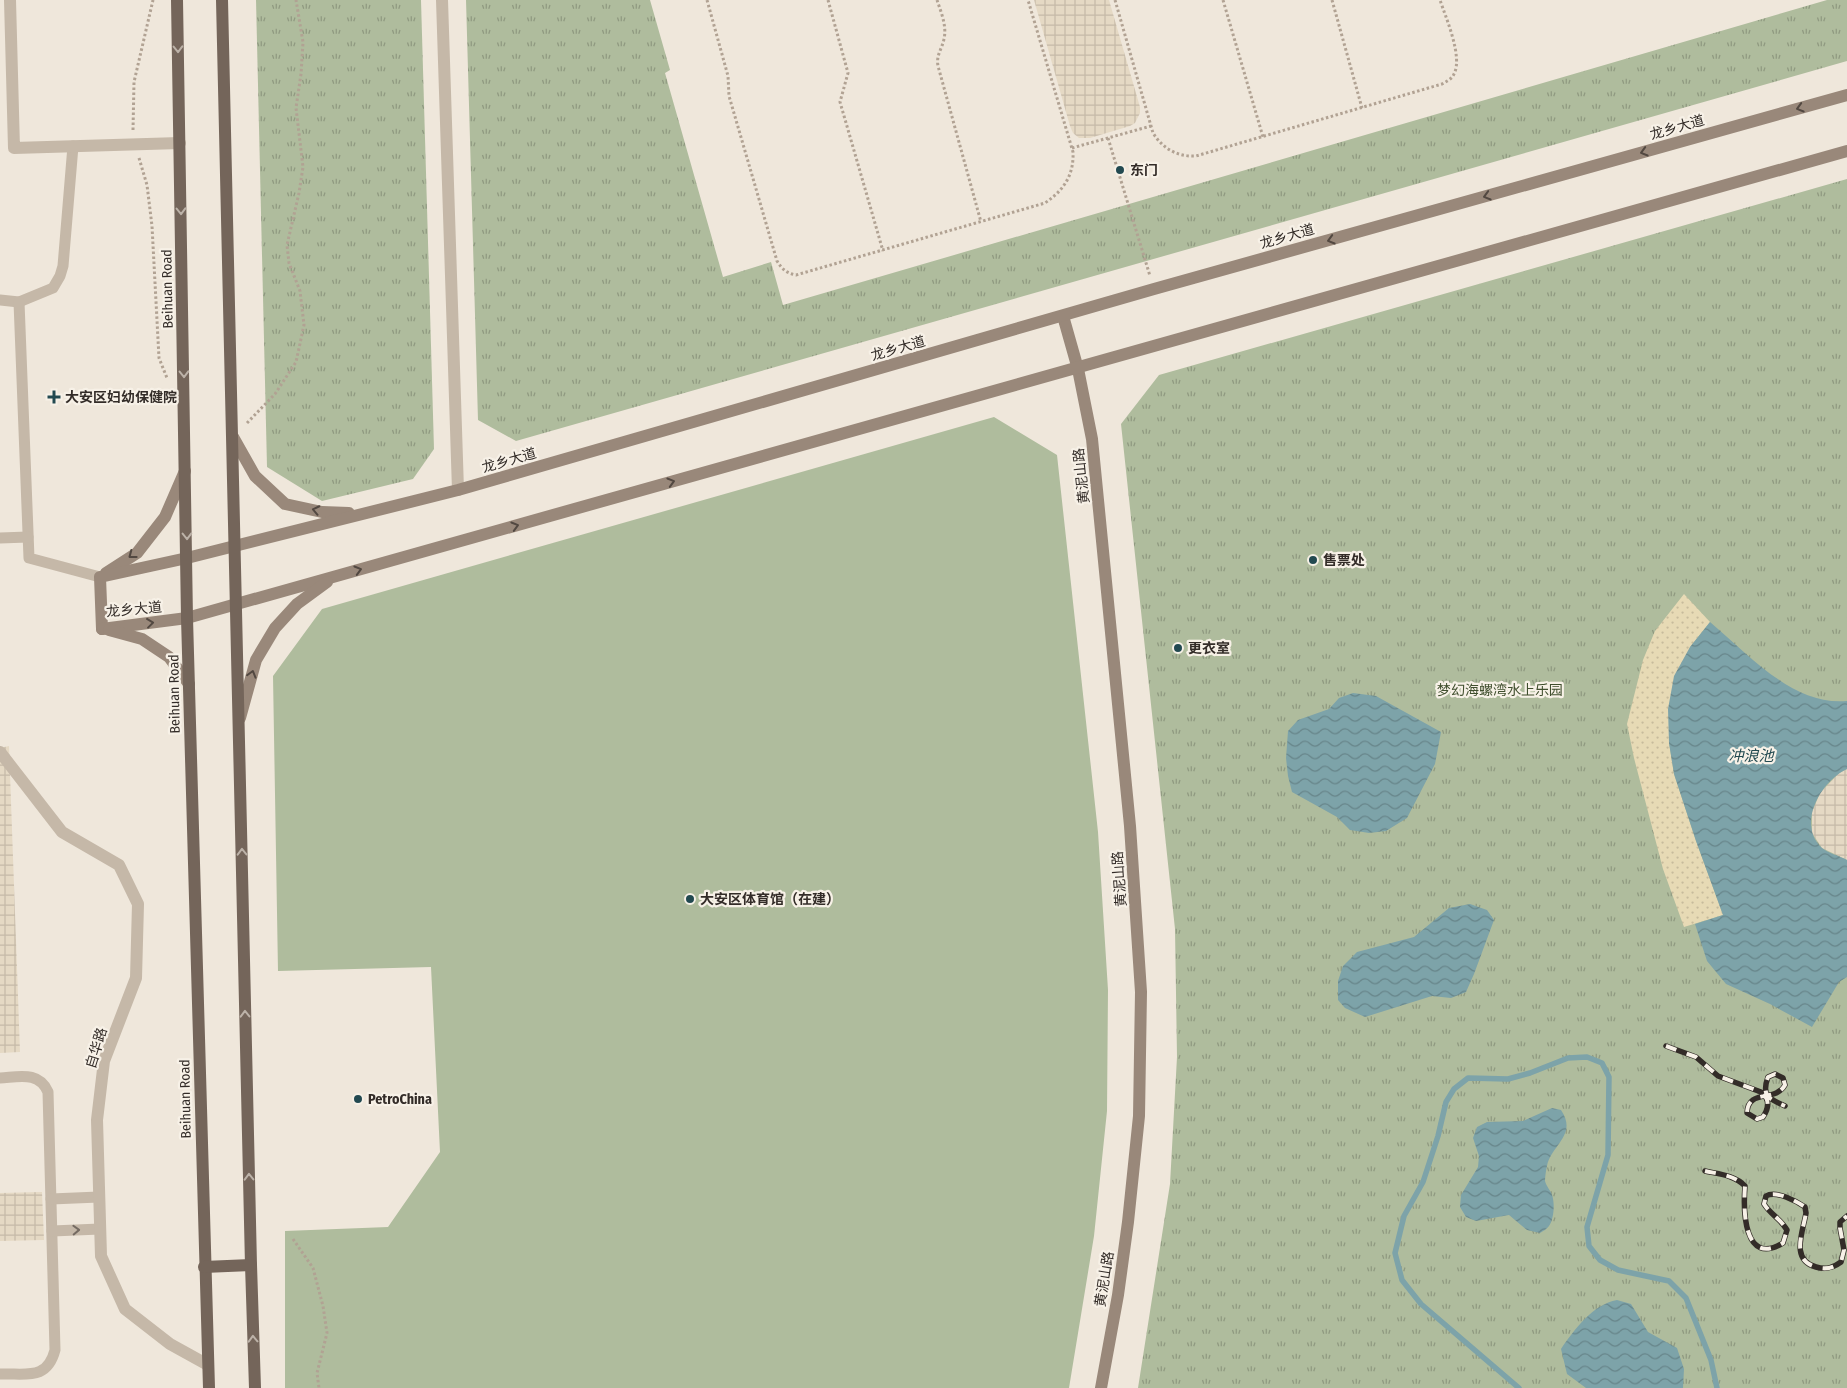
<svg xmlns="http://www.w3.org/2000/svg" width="1847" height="1388" font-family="'Fira Sans Condensed','Noto Sans SC',sans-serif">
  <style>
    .grass { fill: url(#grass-tufts) }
    .sand { fill: url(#sand-dots) }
    .garden { fill: #afbc9d }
    .plaza { fill: url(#plaza-grid) }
    .water { fill: url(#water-waves) }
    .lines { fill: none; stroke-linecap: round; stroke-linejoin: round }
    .stream { stroke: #7da3a9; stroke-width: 5.5 }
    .path { stroke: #b1a293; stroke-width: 3; stroke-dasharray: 2.5 2.5; stroke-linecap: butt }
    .service { stroke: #c5b8a8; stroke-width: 11 }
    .minor { stroke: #c5b8a8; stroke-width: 12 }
    .tertiary { stroke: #c5b8a8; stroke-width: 12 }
    .secondary { stroke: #99887a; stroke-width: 12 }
    .primary { stroke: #74655a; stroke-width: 12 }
    .rail-casing { stroke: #332c28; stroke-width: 5.5 }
    .rail { stroke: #f7f1e7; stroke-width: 4; stroke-dasharray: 11; stroke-linecap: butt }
    .oneway { stroke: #bcb2a8 }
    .oneway2 { stroke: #524841 }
    .oneway3 { stroke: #756b62 }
    .poi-dot { fill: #224950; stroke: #f7f1e7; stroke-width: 2 }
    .labels { text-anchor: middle; stroke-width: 4.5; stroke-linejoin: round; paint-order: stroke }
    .street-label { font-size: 14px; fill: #332c28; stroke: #f7f1e7 }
    .poi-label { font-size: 14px; font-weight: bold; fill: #332c28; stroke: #f7f1e7; text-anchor: start }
    .park-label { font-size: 14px; fill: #404f2e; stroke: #f7f1e7 }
    .water-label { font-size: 15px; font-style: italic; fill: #224950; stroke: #f7f1e7 }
  </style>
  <defs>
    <pattern id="grass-tufts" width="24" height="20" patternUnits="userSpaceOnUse" patternTransform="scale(1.25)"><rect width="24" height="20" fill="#afbc9d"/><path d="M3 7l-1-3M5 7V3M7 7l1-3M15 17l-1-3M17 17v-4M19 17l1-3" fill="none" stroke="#8f9980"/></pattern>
    <pattern id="sand-dots" width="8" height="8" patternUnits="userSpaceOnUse" patternTransform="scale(1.25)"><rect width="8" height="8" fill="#e7dab5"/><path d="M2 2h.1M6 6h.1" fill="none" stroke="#c7bb9c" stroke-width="1.8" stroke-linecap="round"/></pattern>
    <pattern id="plaza-grid" width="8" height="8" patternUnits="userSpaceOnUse" patternTransform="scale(1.25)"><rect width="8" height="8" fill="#e5d9c4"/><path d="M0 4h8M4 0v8" fill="none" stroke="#c5baa8"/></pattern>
    <pattern id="water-waves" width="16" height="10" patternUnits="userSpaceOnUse" patternTransform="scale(1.25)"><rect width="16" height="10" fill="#7da3a9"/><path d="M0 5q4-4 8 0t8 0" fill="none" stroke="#67858a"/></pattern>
  </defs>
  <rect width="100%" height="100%" fill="#efe7db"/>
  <g class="grass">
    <polygon points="256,0 421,0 434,449 413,479 322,501 267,467"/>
    <polygon points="466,0 650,0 670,70 665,73 723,277 771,262 783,305 1827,0 1847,0 1847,61 516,441 478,420"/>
    <polygon points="1847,179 1847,1388 1138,1388 1170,1184 1177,1057 1175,929 1121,424 1159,375"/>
  </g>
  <polygon class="sand" points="1684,594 1710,622 1690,647 1669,743 1674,774 1696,841 1723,915 1684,927 1663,869 1634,758 1627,724 1643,660 1655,631"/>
  <polygon class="garden" points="994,417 1057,455 1098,832 1108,990 1107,1111 1094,1236 1069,1388 285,1388 285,1231 388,1227 440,1152 431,967 278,971 273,676 322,609"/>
  <g class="plaza">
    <polygon points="1034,0 1109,0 1140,107 1140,113 1135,123 1130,126 1090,138 1079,138 1073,133 1070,126"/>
    <polygon points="9,746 20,1052 0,1053 0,748"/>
    <polygon points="1847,769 1847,860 1822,848 1812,833 1812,812 1820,793 1839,773"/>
    <polygon points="42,1192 44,1240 0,1241 0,1193"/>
  </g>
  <g class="water">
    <path d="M1710,622C1748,654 1793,706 1847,701V769C1821,781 1796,824 1822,848C1828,853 1840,856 1847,860V977L1839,982L1812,1027L1770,1004L1726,984L1707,961L1695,924L1723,915L1696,841L1674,774L1669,743L1668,709L1674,676L1690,647Z"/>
    <polygon points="1353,693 1376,696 1441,732 1435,764 1407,818 1386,831 1369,833 1350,830 1337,817 1292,792 1288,776 1286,758 1288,731 1298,720 1329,709 1339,698"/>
    <polygon points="1470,904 1487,910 1494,920 1474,974 1466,992 1451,998 1432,996 1365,1017 1345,1008 1338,1000 1338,981 1343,966 1357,952 1414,937 1449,908"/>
    <path d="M1552,1108L1561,1110C1578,1135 1551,1145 1547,1166C1546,1170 1545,1177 1545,1181C1546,1186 1551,1191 1552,1195C1555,1203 1554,1219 1549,1226C1547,1229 1543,1231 1540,1233L1527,1230L1509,1215L1476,1221L1466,1217L1460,1207L1461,1195L1478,1167L1479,1156L1473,1138L1477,1127L1487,1122L1523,1121Z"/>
    <path d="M1617,1300L1631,1304L1648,1332L1677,1348L1684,1369L1683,1388H1586L1567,1374L1561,1349C1574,1330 1593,1304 1617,1300Z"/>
  </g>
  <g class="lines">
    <polyline class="stream" points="1519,1388 1421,1304 1402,1280 1395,1253 1404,1216 1423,1182 1438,1136 1446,1102 1454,1089 1468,1078 1508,1079 1530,1073 1568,1058 1587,1057 1602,1063 1609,1077 1608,1155 1587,1227 1589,1246 1600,1260 1618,1270 1669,1281 1686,1298 1711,1360 1717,1388"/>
    <g class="path">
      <path d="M707,0L728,76L729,96L777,261C782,269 786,273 796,275L1045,203C1064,190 1074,175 1073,152L1028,0"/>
      <polyline points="828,0 848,73 840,102 883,251"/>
      <path d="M937,0C941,12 947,26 944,39C942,49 936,55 938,66L981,222"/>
      <path d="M1115,0L1153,133C1163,149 1178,157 1196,156L1442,84C1447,81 1452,79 1454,74C1463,57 1446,18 1440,0"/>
      <polyline points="1223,0 1263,137"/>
      <polyline points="1332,0 1362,108"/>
      <polyline points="133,130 134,82 153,0"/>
      <polyline points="1108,138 1150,276"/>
      <polyline points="1072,148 1151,126"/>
      <polyline points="139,158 147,185 152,226 159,358 167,378"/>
      <polyline points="247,423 275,394 296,362 304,325 300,291 289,263 287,245 299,193 303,167 296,108 301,74 303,42 296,0"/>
      <polyline points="293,1239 313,1268 323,1306 327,1333 317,1373 319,1388"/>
    </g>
    <g class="service">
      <polyline points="0,300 19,302 53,288 60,276 63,266 73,146"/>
      <polyline points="19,302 29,558 100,577"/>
      <polyline points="0,538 28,537"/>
      <path d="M0,1078C19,1077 39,1071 48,1092L55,1350C47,1381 26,1373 0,1374"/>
      <polyline points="51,1199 99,1197"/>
      <polyline points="52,1231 100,1229"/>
    </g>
    <g class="minor">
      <polyline points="10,0 14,148 180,143"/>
      <polyline points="442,0 458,490"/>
    </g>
    <polyline class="tertiary" points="0,752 62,832 119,865 138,904 136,978 104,1061 97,1120 101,1256 125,1309 170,1344 208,1365"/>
    <g class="secondary">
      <polyline points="1063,316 1078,369 1092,439 1130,826 1141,992 1139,1116 1128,1222 1118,1295 1101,1388"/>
      <polyline points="233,437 255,476 285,504 322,512 349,513"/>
      <polyline points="106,573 137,553 165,517 185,471"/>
      <polyline points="102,629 100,577 187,558 458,490 1154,289 1847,95"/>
      <polyline points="102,629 187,618 1847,151"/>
      <polyline points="109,630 142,639 169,657 189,684"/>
      <polyline points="240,718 256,660 275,628 297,604 327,582"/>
    </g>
    <g class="primary">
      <polyline points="177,0 187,618 209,1388"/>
      <polyline points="222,0 251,1265 255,1388"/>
      <polyline points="204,1267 251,1265"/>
    </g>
    <defs>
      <g id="rail">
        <path d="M1666,1046L1696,1057L1718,1076L1761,1092C1770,1099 1769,1108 1763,1117L1757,1119L1747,1113C1748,1088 1775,1103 1785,1085L1783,1078L1775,1074L1768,1077C1761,1096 1769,1099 1785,1106"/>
        <path d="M1705,1171C1718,1174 1735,1175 1745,1186C1743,1211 1744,1267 1783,1243L1787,1230C1780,1218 1771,1215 1764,1204L1766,1196C1776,1190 1796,1201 1805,1207L1806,1213C1803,1232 1790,1260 1816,1267C1826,1270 1833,1268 1841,1262L1844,1250L1840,1228V1222L1847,1216"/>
      </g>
    </defs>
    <use href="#rail" class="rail-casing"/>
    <use href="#rail" class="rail"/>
  </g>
  <defs><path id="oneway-chevron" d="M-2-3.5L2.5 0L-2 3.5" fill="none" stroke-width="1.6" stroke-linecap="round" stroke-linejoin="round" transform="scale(1.25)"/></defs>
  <g class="oneway">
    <use href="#oneway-chevron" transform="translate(178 49) rotate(89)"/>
    <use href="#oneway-chevron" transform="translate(181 211) rotate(89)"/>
    <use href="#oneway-chevron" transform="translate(184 374) rotate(89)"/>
    <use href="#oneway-chevron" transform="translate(187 536) rotate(89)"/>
    <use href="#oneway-chevron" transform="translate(242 852) rotate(-91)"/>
    <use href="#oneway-chevron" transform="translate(245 1014) rotate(-91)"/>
    <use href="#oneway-chevron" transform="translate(249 1177) rotate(-91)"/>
    <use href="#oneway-chevron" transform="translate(253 1339) rotate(-92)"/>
  </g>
  <g class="oneway2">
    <use href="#oneway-chevron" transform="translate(1800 108) rotate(164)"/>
    <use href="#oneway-chevron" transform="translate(1644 152) rotate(164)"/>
    <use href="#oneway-chevron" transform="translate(1487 196) rotate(164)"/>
    <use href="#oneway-chevron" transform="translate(1331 240) rotate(164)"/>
    <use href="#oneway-chevron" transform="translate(671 482) rotate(-16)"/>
    <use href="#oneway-chevron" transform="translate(316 510) rotate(-168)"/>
    <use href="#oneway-chevron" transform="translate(515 526) rotate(-16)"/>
    <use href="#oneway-chevron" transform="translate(132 555) rotate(143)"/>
    <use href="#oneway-chevron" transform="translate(358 570) rotate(-16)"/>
    <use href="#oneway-chevron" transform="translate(150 623) rotate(-7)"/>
    <use href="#oneway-chevron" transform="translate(252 674) rotate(-74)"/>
  </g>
  <use class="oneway3" href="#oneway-chevron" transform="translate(76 1230) rotate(-2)"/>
  <g class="poi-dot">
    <circle cx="1120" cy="170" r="5"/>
    <path d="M51.5 389.5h5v5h5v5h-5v5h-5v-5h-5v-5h5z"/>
    <circle cx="1313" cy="560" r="5"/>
    <circle cx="1178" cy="648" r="5"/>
    <circle cx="690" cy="899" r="5"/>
    <circle cx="358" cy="1099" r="5"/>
  </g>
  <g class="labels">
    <g class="street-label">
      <text transform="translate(1677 127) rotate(-16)" y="5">龙乡大道</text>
      <text transform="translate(1287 236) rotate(-16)" y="5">龙乡大道</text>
      <text transform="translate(167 289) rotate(-91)" y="5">Beihuan Road</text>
      <text transform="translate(898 348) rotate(-16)" y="5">龙乡大道</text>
      <text transform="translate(509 460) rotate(-16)" y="5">龙乡大道</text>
      <text transform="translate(1081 476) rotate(-96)" y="5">黄泥山路</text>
      <text transform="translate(134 609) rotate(-5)" y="5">龙乡大道</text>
      <text transform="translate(174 694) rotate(-91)" y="5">Beihuan Road</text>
      <text transform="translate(1119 879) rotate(-94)" y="5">黄泥山路</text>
      <text transform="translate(96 1048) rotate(-73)" y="5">自华路</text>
      <text transform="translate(185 1099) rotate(-91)" y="5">Beihuan Road</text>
      <text transform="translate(1104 1279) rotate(-81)" y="5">黄泥山路</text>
    </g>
    <g class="poi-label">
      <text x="1130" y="175">东门</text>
      <text x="65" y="402">大安区妇幼保健院</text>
      <text x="1323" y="565">售票处</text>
      <text x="1188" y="653">更衣室</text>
      <text x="700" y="904">大安区体育馆（在建）</text>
      <text x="368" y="1104">PetroChina</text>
    </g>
    <g class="park-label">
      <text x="1500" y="695">梦幻海螺湾水上乐园</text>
    </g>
    <g class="water-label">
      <text x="1751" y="761">冲浪池</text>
    </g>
  </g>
</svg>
